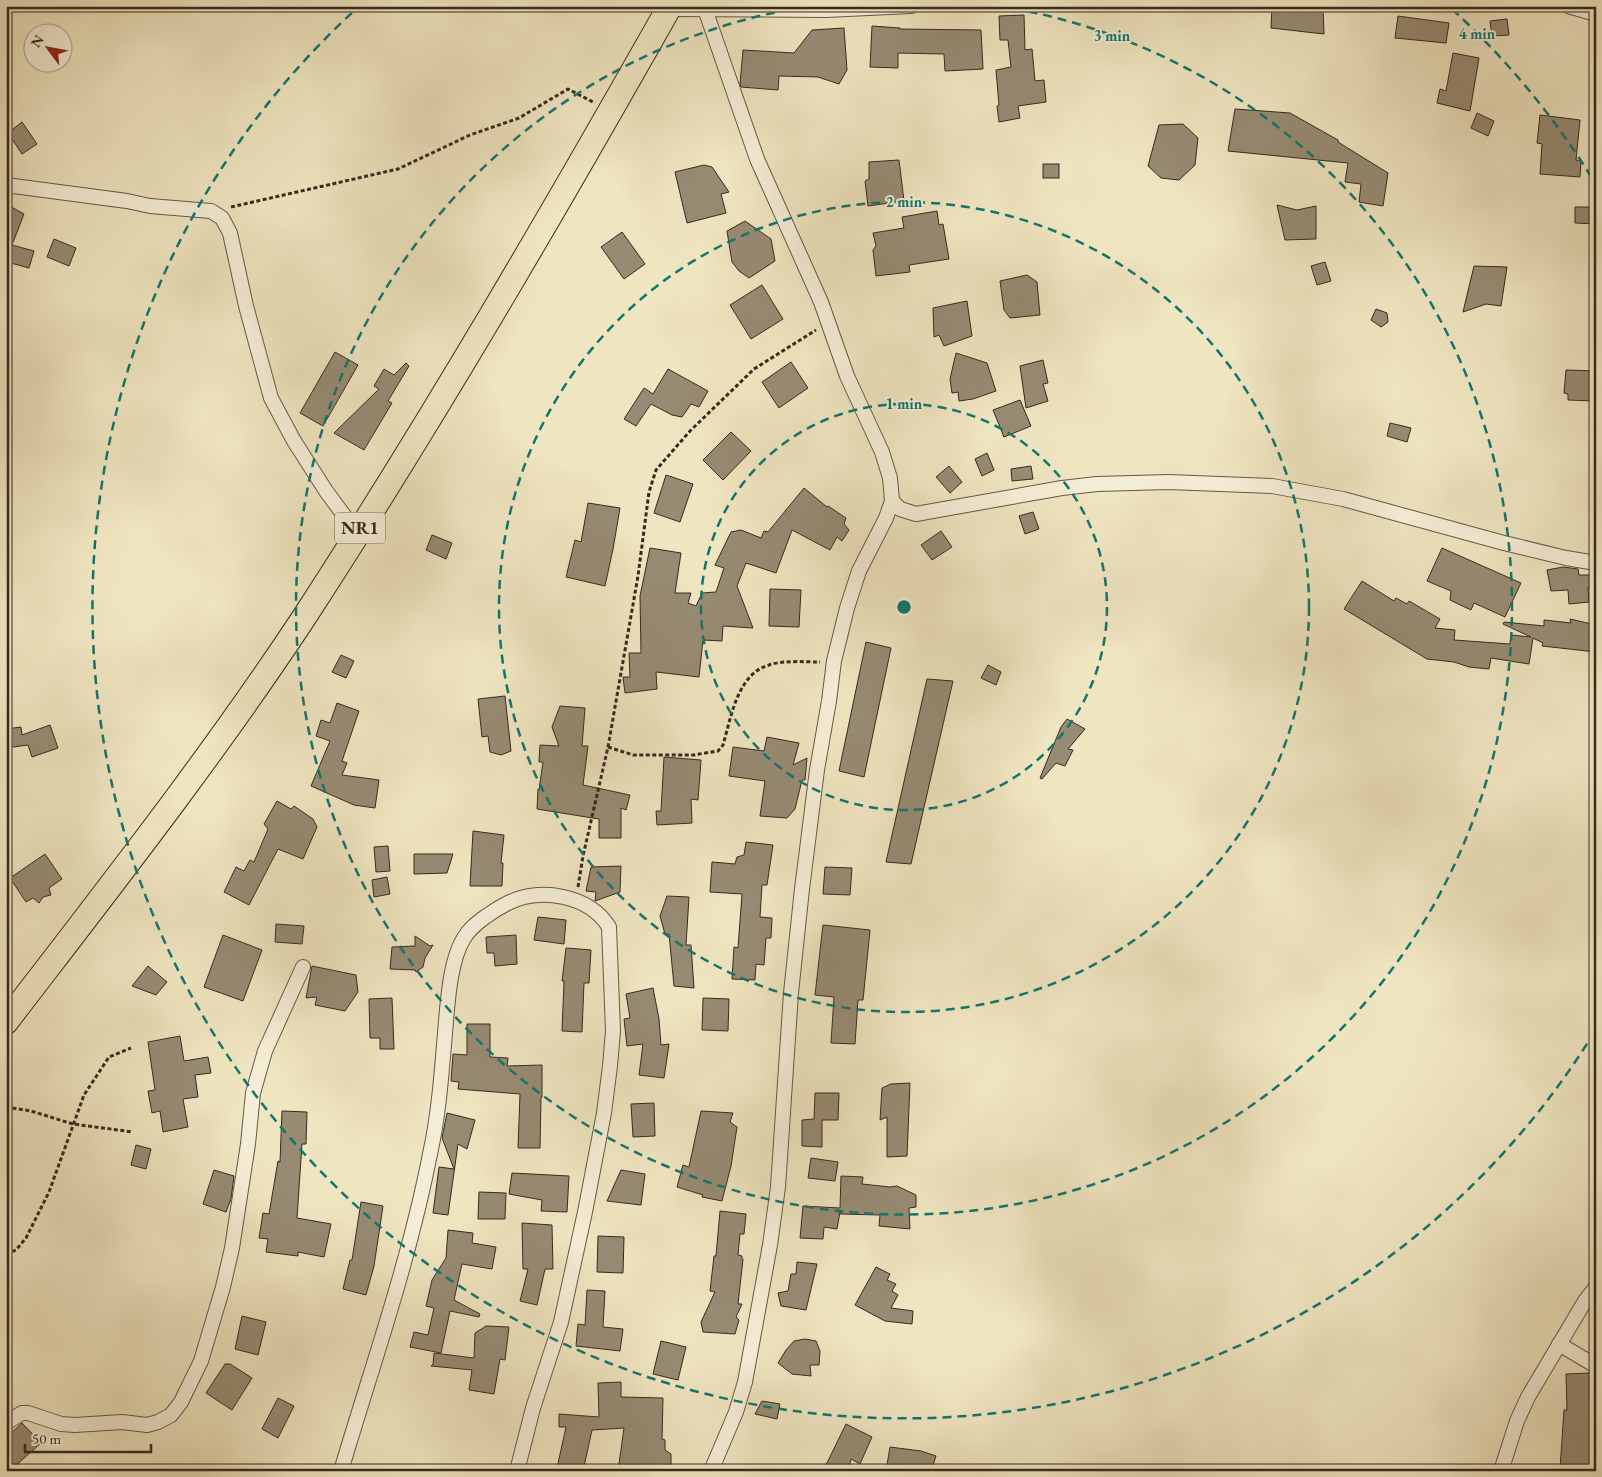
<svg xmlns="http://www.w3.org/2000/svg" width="1602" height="1477" font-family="'EB Garamond',serif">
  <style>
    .building { fill: #978b73; stroke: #37291f }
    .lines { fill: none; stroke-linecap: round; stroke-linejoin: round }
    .minor-casing { stroke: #655847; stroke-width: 16 }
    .trunk-casing { stroke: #37291f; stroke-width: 26 }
    .path { stroke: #37291f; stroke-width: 3; stroke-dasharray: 4 2.5; stroke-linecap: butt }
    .minor { stroke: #f5eed6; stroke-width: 14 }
    .trunk { stroke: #efe5c0; stroke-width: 24 }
    .ring { fill: none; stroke: #0f766e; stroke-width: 2.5; stroke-dasharray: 9 6 }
    .labels { text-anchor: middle; stroke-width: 4; stroke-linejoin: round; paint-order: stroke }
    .shield { fill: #f5eed6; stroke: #706456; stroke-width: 1 }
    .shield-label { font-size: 18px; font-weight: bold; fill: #37291f }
    .centre { fill: #0f766e; stroke: #f5eed6; stroke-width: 2.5 }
    .ring-label { font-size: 15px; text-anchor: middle; font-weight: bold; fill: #0f766e; stroke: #f5eed6; stroke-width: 4; stroke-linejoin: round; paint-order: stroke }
  </style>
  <rect width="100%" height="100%" fill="#efe5c0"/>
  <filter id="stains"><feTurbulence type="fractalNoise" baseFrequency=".004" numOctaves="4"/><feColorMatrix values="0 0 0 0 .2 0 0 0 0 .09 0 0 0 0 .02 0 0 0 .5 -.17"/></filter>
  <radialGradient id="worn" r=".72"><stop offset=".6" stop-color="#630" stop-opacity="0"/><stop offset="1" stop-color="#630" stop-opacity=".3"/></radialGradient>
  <g class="building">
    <polygon points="1272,6 1323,7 1324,34 1271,28"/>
    <polygon points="1024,15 1025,50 1032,49 1035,81 1044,80 1046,102 1018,106 1020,118 999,122 997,106 999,105 996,70 1011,67 1008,40 1000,40 999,16"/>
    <polygon points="1398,16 1449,23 1446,43 1395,38"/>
    <polygon points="1507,19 1509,35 1492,36 1490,21"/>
    <polygon points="872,26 900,28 900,29 981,30 983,69 945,71 944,54 898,53 898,68 870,67"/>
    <polygon points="844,28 847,70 839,84 818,77 779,76 778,90 741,87 740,84 743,50 794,53 812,30"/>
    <polygon points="1453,53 1479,58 1470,111 1437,103 1440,89 1446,91"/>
    <polygon points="1235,109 1290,113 1338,140 1338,142 1388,173 1383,206 1359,202 1361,184 1345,182 1348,163 1228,151"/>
    <polygon points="1477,113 1494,121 1488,136 1471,128"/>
    <polygon points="1540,115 1580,120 1576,160 1581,161 1580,177 1540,174 1542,144 1537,143"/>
    <polygon points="22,122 37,144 22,154 8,133"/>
    <polygon points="1183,124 1198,138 1195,165 1179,180 1161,178 1148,166 1159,125"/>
    <polygon points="899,160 904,201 868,206 865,181 869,179 869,162"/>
    <rect x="1043" y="164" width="16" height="14"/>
    <polygon points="704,165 712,167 729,192 721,194 726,213 687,223 675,172"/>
    <polygon points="6,204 24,214 7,258 6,258"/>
    <polygon points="1277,205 1297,210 1316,206 1316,239 1285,240"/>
    <polygon points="1575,207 1596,207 1596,224 1575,223"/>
    <polygon points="937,211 939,225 943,224 949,259 909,265 910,272 876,276 873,250 876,246 873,233 904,228 902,217"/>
    <polygon points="745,221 771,239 775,261 749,278 739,271 732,262 727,231"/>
    <polygon points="622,232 645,264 624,279 601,247"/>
    <polygon points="54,239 76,248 69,266 47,257"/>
    <polygon points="12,245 34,251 29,268 7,262"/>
    <polygon points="1325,262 1331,281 1317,285 1311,266"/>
    <polygon points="1474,266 1507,267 1501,306 1486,304 1463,312"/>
    <polygon points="1027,275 1037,282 1040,315 1010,318 1004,310 1000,281"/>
    <polygon points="762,285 783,319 751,339 730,305"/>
    <polygon points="967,301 972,336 944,346 939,335 934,337 933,308"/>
    <polygon points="1376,309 1387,313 1388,322 1381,327 1371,320"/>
    <polygon points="335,352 358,365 323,426 300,413"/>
    <polygon points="956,353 987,363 996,391 973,399 959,401 958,392 952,393 950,379"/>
    <polygon points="1043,360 1048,383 1043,384 1048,401 1026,408 1020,366"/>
    <polygon points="791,362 808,388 779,408 762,382"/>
    <polygon points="406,363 409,366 388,401 392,403 364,450 334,433 379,389 374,386 384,369 394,375"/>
    <polygon points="668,369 708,391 699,407 691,404 682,417 672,415 651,404 636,426 624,419 644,388 653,394"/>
    <polygon points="1566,370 1596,371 1594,401 1568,400 1568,394 1564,393"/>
    <polygon points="1020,400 1031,426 1004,437 993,410"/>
    <polygon points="1390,423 1411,428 1407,442 1387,436"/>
    <polygon points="731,432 751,451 723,480 703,460"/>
    <polygon points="987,453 994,470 982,476 975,459"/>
    <polygon points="949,466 962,482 950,493 936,477"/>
    <polygon points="1031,466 1033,479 1012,481 1011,469"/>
    <polygon points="666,475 693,484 680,522 654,513"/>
    <polygon points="804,488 827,507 828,506 846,518 844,524 849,530 842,541 837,537 830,550 792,530 776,573 746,563 737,586 753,628 723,626 722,641 703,640 699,677 656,672 657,689 625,693 623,677 630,677 629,653 641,653 640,596 650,548 681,553 675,593 691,593 688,603 696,606 702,593 716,592 724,568 715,565 731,532 741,530 761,538 764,531 768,532"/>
    <polygon points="588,503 620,508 613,549 605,586 566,577 575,540 581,542"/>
    <polygon points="1033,512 1039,529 1025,534 1019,516"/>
    <polygon points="941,531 952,547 932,560 921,545"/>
    <polygon points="432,535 452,543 446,559 426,550"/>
    <polygon points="1442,548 1521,583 1505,617 1474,603 1471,610 1450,600 1451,591 1427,581"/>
    <polygon points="1563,567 1578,569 1579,575 1591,575 1592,588 1588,588 1589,602 1569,604 1568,590 1551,591 1547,570"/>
    <polygon points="1362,581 1394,601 1396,598 1407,604 1409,601 1440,619 1435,628 1455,630 1454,640 1510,644 1511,635 1531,637 1503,624 1504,622 1544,626 1544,620 1571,623 1570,619 1596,625 1596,652 1542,646 1543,643 1533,638 1529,664 1491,658 1489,669 1469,667 1454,662 1427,659 1344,609"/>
    <polygon points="770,589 801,590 799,627 769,626"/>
    <polygon points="866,642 891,648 864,777 839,771"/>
    <polygon points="341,655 354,661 346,678 332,672"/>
    <polygon points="988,665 1001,672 996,685 981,678"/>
    <polygon points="927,679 953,681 911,864 886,862"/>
    <polygon points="505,696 511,751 501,755 490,752 488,736 482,737 478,699"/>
    <polygon points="337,703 359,711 342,761 347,763 342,775 379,780 375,808 354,805 311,786 330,741 316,736 321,720 330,723"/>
    <polygon points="560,706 585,708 582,746 588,746 583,785 630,795 626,810 621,808 621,838 599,838 599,819 537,809 538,789 539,790 543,762 539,762 540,745 559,746 552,727"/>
    <polygon points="1067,719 1085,729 1068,749 1073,750 1065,766 1056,763 1042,779 1040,778 1061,727"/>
    <polygon points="50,725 58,748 32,757 28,745 6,748 6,729 21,727 22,735"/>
    <polygon points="767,737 799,743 793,765 807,758 805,780 802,780 795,809 787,818 760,816 765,781 729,776 733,747 764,751"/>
    <polygon points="664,757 701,760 698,800 691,799 692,823 657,825 656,811 661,811"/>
    <polygon points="277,801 291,809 294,806 313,819 317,827 303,859 278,849 249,905 224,892 236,867 244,871 250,860 254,862 268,829 264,824"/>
    <polygon points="473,831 504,835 501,863 503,863 502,886 470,886"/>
    <polygon points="746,842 773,845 767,885 762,885 760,917 772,918 771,938 766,938 764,965 756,964 755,980 732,979 734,947 738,948 742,894 710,892 712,862 735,864 737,857 744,855"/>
    <polygon points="388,846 390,871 376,872 374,847"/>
    <polygon points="45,854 62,879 49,888 51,895 43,897 39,903 33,898 26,902 10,878"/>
    <polygon points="414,854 453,854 447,873 414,874"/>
    <polygon points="621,866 620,892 595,901 596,892 586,891 591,867"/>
    <polygon points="825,867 852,868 850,895 823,894"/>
    <polygon points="387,877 390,894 374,897 372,880"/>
    <polygon points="667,896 689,897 686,945 691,945 694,988 674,986 669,934 665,934 660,916"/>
    <polygon points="538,917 566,920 564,944 534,940"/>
    <polygon points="276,924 304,926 302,944 275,942"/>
    <polygon points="823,925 870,930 863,1000 858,1000 855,1044 831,1043 834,997 815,995"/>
    <polygon points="223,935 262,950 243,1001 204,987"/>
    <polygon points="516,935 517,964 495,966 494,953 487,953 486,937"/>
    <polygon points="415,936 430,946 433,945 425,958 423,967 416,972 415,970 390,969 392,947 415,946"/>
    <polygon points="566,948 591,950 589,983 584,983 582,1032 562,1031 564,981 562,981"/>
    <polygon points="148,966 167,982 156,995 132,986"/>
    <polygon points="312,966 356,975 358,992 345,1011 315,1005 317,997 306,998"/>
    <polygon points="653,988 659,1019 661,1045 669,1044 664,1078 639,1075 643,1044 627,1046 624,1019 630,1018 626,994"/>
    <polygon points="392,998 394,1049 380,1049 380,1038 370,1038 369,999"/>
    <polygon points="703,998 729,999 728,1031 702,1030"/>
    <polygon points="467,1024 490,1024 490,1057 508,1058 507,1066 542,1065 542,1097 541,1097 540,1148 518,1148 520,1094 458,1089 459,1082 451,1081 453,1054 467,1055"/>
    <polygon points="180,1036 184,1061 208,1057 211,1073 195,1075 198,1097 183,1099 188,1127 163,1132 160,1111 152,1113 148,1091 155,1090 148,1042"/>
    <polygon points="910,1083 907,1156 887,1157 887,1117 880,1120 882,1088 891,1084"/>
    <polygon points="815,1093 839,1093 838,1120 822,1120 822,1147 802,1146 802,1120 814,1119"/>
    <polygon points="654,1103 655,1136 633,1137 631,1104"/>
    <polygon points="282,1111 307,1112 306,1144 302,1144 297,1218 331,1224 324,1257 298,1252 298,1256 266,1252 268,1239 259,1238 263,1213 269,1214 278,1161 280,1162"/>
    <polygon points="701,1111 733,1113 730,1122 737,1127 731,1166 722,1201 702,1197 703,1195 677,1187 683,1165 689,1167"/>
    <polygon points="447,1113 475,1120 467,1149 458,1144 448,1215 433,1213 439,1167 454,1169 442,1138"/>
    <polygon points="136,1145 151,1149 146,1169 131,1165"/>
    <polygon points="811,1158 838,1162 835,1181 808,1178"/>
    <polygon points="214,1170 234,1176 231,1199 226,1212 203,1204"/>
    <polygon points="621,1170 645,1174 641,1205 607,1201"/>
    <polygon points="512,1173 569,1176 567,1212 541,1211 542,1200 509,1194"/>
    <polygon points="841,1176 863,1177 862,1184 890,1187 897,1186 916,1195 916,1207 909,1208 910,1229 879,1226 880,1215 840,1214 840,1212 837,1229 824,1227 823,1239 800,1238 803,1206 840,1208"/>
    <polygon points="479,1192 506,1193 505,1219 478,1219"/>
    <polygon points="361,1202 383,1206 374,1266 366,1295 343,1289 350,1260 352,1260"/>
    <polygon points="720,1211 746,1214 744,1234 740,1234 738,1255 742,1256 742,1259 743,1259 738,1304 742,1304 736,1317 739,1320 735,1334 703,1332 701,1322 715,1292 710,1291 714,1256 716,1256"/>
    <polygon points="522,1223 552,1225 553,1269 545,1269 537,1305 520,1301 528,1269 523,1269"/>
    <polygon points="448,1230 473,1233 472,1243 496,1247 492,1269 462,1264 454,1300 480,1314 479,1317 450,1311 441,1353 410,1347 414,1332 428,1335 434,1308 426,1306 432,1280 446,1258"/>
    <polygon points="598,1236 624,1237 623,1273 597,1272"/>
    <polygon points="797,1262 817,1264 806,1310 781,1306 778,1293 788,1291 791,1274 796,1274"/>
    <polygon points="876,1267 890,1274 887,1280 896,1284 892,1291 898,1295 891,1308 913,1311 912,1324 885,1321 855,1305"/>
    <polygon points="587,1290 605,1291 603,1327 623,1329 620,1351 576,1346 578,1324 585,1325"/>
    <polygon points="242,1316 266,1322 258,1355 235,1349"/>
    <polygon points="486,1326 509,1327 505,1360 500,1359 494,1394 469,1390 472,1370 431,1366 433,1364 434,1353 474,1358 475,1333"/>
    <polygon points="805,1339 816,1341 820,1351 819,1365 810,1365 811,1376 792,1374 778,1363 786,1350 794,1341"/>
    <polygon points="661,1341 686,1347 678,1380 653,1374"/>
    <polygon points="225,1364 230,1364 252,1378 232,1410 206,1393"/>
    <polygon points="1591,1373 1596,1375 1592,1469 1560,1469 1564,1410 1567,1410 1566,1374"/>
    <polygon points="621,1382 621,1397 663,1398 662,1439 665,1440 665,1450 671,1454 671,1469 665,1471 618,1471 624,1428 592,1430 583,1471 570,1471 557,1468 566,1427 559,1427 559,1414 599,1417 598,1383"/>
    <polygon points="278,1398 294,1406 278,1438 262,1429"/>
    <polygon points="762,1401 780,1404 777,1419 755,1414"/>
    <polygon points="22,1423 41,1443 13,1468 6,1461 6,1438"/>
    <polygon points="846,1424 872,1437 860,1464 851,1459 848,1471 823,1471"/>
    <polygon points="890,1447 921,1451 936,1456 931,1471 886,1471"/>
  </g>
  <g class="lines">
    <defs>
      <g id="minor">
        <polyline points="1568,6 1596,14"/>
        <polyline points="669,9 826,10 911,6"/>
        <polyline points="705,9 757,159 821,302 847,376 882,452 890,478 892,501 886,518 859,571 847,608 834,661 829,701 817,770 802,889 791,993 778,1187 770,1245 745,1382 736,1412 711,1471"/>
        <polyline points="6,185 127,201 150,206 211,211 222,218 230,233 246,306 271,398 294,441 326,491 357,533"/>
        <polyline points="892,501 900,509 916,514 1062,488 1097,484 1168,482 1272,486 1343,499 1504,543 1566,558 1596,563"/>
        <polyline points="1559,1344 1596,1366"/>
        <polyline points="6,1423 22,1413 28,1413 61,1424 75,1425 122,1422 147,1425 158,1422 171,1415 181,1402 201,1361 223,1287 232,1248 248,1144 253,1093 265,1051 303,967"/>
        <path d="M341,1471C372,1366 409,1262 430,1154C438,1118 441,1081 444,1045C447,1015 448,963 464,938C469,929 477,923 485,917C492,912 500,907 508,903C541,887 589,895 609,927L613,1031L610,1066L604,1113L585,1212L561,1322L533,1408L517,1471"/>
        <polyline points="1501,1471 1517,1421 1528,1397 1585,1301 1596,1287"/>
      </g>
      <path id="trunk" d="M6,1022C108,889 211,758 303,619C433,419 553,213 670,6"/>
    </defs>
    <use href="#minor" class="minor-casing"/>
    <use href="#trunk" class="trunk-casing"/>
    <g class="path">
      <polyline points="231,207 398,169 470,135 519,118 568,89 595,103"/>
      <path d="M608,747L633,755H693L718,751L723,745C731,718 737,674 769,665C783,660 805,662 820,662"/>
      <polyline points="578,887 583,856 608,747 638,576 649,492 656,470 690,431 754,369 816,330"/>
      <polyline points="6,1107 31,1111 73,1124 133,1132"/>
      <polyline points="6,1254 16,1250 26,1238 49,1192 84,1095 109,1057 131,1048"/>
    </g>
    <use href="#minor" class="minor"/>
    <use href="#trunk" class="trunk"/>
  </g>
  <g class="ring">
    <circle cx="904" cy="607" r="203"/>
    <circle cx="904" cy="607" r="405"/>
    <path d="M999 6A608 608 0 1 1 809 6"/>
    <path d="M1595 1031A811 811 0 1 1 356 9M1452 9A811 811 0 0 1 1595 183"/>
  </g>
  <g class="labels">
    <rect class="shield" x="335" y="512.5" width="50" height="31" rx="4"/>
    <g class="shield-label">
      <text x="360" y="534">NR1</text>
    </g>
  </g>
  <circle cx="904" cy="607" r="8" class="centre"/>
  <g class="ring-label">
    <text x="1477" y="39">4 min</text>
    <text x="1112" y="41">3 min</text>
    <text x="904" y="207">2 min</text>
    <text x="904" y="409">1 min</text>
  </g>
  <rect width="1602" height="1477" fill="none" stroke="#efe5c0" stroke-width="25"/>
  <rect x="8" y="8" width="1587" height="1462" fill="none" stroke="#37291f" stroke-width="2.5"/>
  <rect x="12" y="12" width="1577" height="1452" fill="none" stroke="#37291f"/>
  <g transform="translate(48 48) rotate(302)"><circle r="24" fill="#f5eed6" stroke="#a99f8d"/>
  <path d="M0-4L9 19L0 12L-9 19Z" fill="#8f2418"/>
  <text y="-8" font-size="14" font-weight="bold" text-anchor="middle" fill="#37291f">N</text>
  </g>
  <path d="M25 1444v8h126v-8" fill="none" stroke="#37291f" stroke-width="2.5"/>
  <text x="32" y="1444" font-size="15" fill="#37291f" stroke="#f5eed6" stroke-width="4" paint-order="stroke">50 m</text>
  <rect width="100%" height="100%" filter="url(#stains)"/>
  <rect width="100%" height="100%" fill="url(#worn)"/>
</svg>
